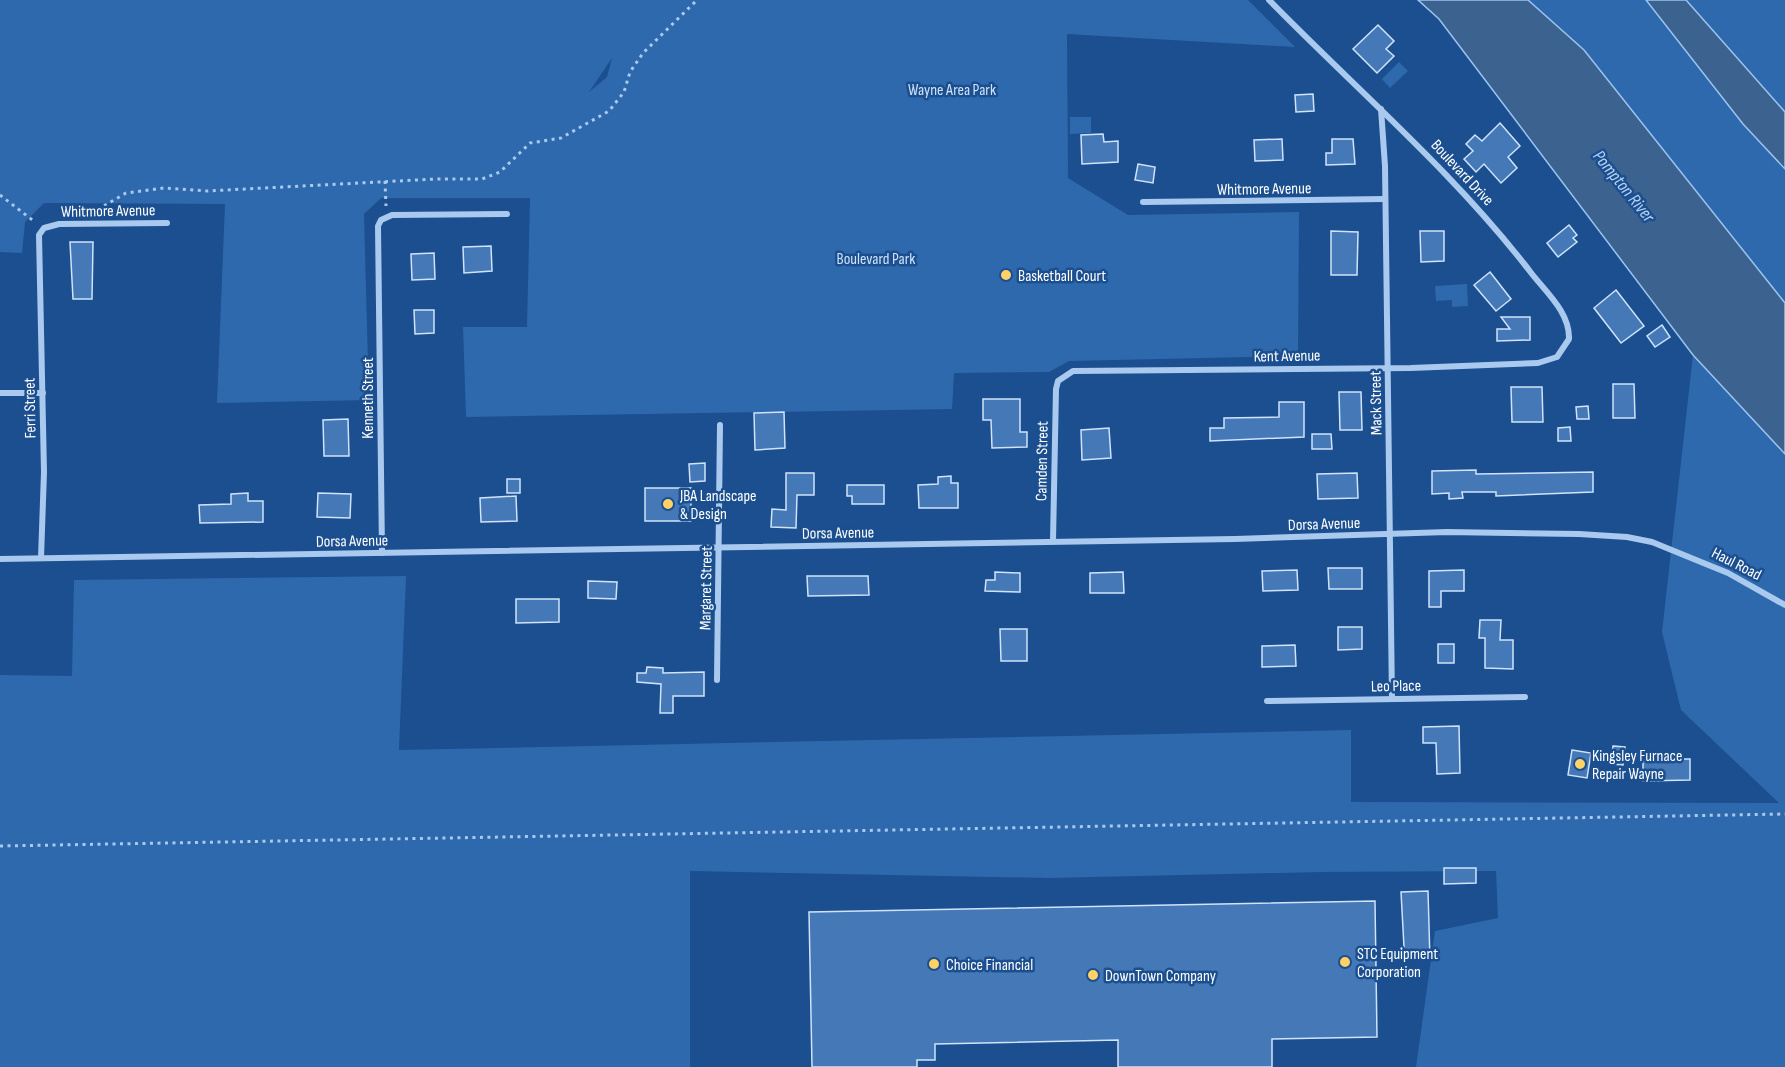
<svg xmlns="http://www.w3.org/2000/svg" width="1785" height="1067" font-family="'Sofia Sans Condensed',sans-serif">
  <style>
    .green { fill: #2e69ad; fill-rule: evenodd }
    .water { fill: #3c6290; stroke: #9cc4f0; stroke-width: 1.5 }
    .building { fill: #4478b7; stroke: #cfe3fa; stroke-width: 1.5 }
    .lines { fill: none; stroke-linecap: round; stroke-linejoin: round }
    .path { stroke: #a9c9ee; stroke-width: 3; stroke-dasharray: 3 4.5; stroke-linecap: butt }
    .minor { stroke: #a9c9ee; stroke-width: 6 }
    .poi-dot { fill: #ffd166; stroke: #1b4f8f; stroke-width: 2 }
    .labels { text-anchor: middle; stroke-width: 5; stroke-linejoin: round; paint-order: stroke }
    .park-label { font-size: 16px; fill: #cfe3fa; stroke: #1b4f8f }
    .street-label { font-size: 16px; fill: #fff; stroke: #1b4f8f }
    .poi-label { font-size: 16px; fill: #fff; stroke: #1b4f8f; text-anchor: start }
    .water-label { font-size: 18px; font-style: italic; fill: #b5d3f5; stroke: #1b4f8f }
  </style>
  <rect width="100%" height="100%" fill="#1b4f8f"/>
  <g class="green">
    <path d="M0,0H1248L1295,47L1067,34L1068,178L1128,215L1299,212L1298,356L1069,361L1049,372L954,373L952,409L466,417L463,327H527L530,198H381L364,214L369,400L217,403L225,204L44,203L25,222L22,253L0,252ZM612,58L607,77L589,92Z"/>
    <polygon points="1528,0 1646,0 1743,124 1785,169 1785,303 1584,50"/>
    <polygon points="1686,0 1785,0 1785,112"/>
    <polygon points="1399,62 1408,71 1390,88 1382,79"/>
    <polygon points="1070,117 1091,117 1091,133 1070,134"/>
    <polygon points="1467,284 1468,306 1452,307 1452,300 1436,301 1435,286"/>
    <polygon points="1693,355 1785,454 1785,1067 1416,1067 1435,931 1498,918 1496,871 1321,872 1049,878 690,871 690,1067 0,1067 0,675 72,676 74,580 406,576 399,750 1351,730 1351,802 1779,803 1681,710 1662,632"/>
  </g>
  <g class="water">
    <polygon points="1418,0 1528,0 1584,50 1785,303 1785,454 1693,355 1439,19"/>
    <polygon points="1646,0 1686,0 1785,112 1785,169 1743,124"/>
  </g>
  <g class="building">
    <polygon points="1378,25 1394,41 1386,49 1394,56 1377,73 1353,49"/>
    <polygon points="1313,94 1314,111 1296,112 1295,95"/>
    <polygon points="1500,123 1520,146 1508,157 1517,168 1501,183 1484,164 1476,172 1464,159 1473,151 1466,144 1475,135 1482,141"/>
    <polygon points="1103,134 1104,142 1118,141 1118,162 1082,164 1081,135"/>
    <polygon points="1282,139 1283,160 1255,161 1254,140"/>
    <polygon points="1332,139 1353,139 1355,164 1326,165 1326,153 1332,153"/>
    <polygon points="1138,164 1155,167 1153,183 1135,180"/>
    <polygon points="1569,225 1577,235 1573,238 1577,242 1558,257 1547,243"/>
    <polygon points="1331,231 1358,232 1357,275 1331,275"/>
    <polygon points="1420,231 1444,231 1444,261 1421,262"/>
    <polygon points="70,242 93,242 92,299 73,299"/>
    <polygon points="491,246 492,271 464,273 463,247"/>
    <polygon points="434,253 435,279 412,280 411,254"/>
    <polygon points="1490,272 1511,299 1496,311 1474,285"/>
    <polygon points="1616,290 1644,326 1621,343 1594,308"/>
    <polygon points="414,310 434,310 434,333 415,334"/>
    <polygon points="1501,317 1530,317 1530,340 1497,341 1497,329 1510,329"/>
    <polygon points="1662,325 1670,337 1655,347 1647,336"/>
    <polygon points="1613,384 1634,384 1635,418 1613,418"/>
    <polygon points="1511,387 1542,387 1543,422 1512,422"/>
    <polygon points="1339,392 1361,392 1362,430 1340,430"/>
    <polygon points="983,399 1020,399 1020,432 1027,432 1027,447 992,448 991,420 983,420"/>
    <polygon points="1279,402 1304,402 1304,437 1210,441 1210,428 1224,428 1224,418 1279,417"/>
    <polygon points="1588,406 1589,419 1577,419 1576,407"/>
    <polygon points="784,412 785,448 755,450 754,413"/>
    <polygon points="348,419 349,456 324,456 323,420"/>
    <polygon points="1570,427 1571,441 1558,441 1558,428"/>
    <polygon points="1109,428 1111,458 1082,460 1081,430"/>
    <polygon points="1312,434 1331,434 1332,449 1312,449"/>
    <polygon points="705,463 705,481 690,482 689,464"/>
    <polygon points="1476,470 1476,474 1593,472 1593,492 1496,496 1496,492 1462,492 1463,498 1449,499 1449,493 1432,494 1432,471"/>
    <polygon points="786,473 814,473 814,495 797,495 796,528 771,527 772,509 786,510"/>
    <polygon points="1357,473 1358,498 1318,499 1317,474"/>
    <polygon points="951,476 951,483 958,483 958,508 919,508 918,485 938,484 938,477"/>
    <rect x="507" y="479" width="13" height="14"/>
    <polygon points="847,485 884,485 884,504 852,504 852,496 847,496"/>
    <rect x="645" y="488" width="46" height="33"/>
    <polygon points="248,493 248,501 263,501 263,522 200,523 199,505 231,504 231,494"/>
    <polygon points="318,493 351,494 350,518 317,517"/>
    <polygon points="516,496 517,521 481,522 480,498"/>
    <polygon points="1328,568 1362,568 1362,589 1329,589"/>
    <polygon points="1297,570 1298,590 1263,591 1262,571"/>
    <polygon points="1464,570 1464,591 1441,591 1441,607 1429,607 1429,571"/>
    <polygon points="995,572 1020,573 1020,592 985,591 986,580 995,580"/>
    <polygon points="1123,572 1124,593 1090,593 1090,573"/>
    <polygon points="807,576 868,576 869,595 808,596"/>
    <polygon points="588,581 617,582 616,599 588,598"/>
    <polygon points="516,599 559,599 559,622 516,623"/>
    <polygon points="1480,620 1501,620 1500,640 1513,640 1513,669 1485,668 1485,638 1479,638"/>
    <polygon points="1338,627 1362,627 1362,649 1338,650"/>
    <polygon points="1000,629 1027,629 1027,661 1001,661"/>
    <rect x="1438" y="644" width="16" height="19"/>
    <polygon points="1295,645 1296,666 1262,667 1262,646"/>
    <polygon points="647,667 663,668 663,673 704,672 704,696 673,696 673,713 660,713 661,684 637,682 637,673 646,673"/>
    <polygon points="1459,726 1460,773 1437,774 1436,743 1423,743 1423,727"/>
    <polygon points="1613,746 1625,747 1623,765 1611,764"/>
    <polygon points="1572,750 1591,753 1587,778 1568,775"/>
    <polygon points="1643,759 1690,759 1690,780 1643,781"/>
    <polygon points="1444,868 1476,868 1476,883 1444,884"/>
    <polygon points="1428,891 1430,960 1400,959 1401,947 1404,947 1401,892"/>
    <polygon points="1375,901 1377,1037 1272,1039 1272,1067 1118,1067 1118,1040 935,1044 935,1060 917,1060 917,1067 812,1067 809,912"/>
  </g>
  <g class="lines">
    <g class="path">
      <polyline points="385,181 386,206"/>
      <polyline points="0,195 35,222"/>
      <polyline points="93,215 95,211 126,193 164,188 207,191 436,179 482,179 500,172 530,143 561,138 609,111 624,92 630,72 643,53 697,0"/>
      <polyline points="0,846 1785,814"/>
    </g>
    <g class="minor">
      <polyline points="1381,109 1385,166 1392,699"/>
      <polyline points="1143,202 1385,199"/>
      <polyline points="0,393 43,393"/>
      <path d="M1053,541L1056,389L1058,381L1073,371L1411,368L1538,363L1557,357L1569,339C1570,313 1547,293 1532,274C1454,172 1358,91 1269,0"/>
      <polyline points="382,553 378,226 381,220 392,215 507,214"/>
      <polyline points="41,558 44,472 39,235 44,228 59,224 167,223"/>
      <polyline points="0,559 1235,539 1447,532 1579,534 1627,537 1652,542 1728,573 1785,605"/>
      <polyline points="717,680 720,425"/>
      <polyline points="1267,701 1525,697"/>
    </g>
  </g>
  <g class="poi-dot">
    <circle cx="1006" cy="275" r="6"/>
    <circle cx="668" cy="504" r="6"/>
    <circle cx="1580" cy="764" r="6"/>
    <circle cx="1345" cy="962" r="6"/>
    <circle cx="934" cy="964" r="6"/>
    <circle cx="1093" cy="975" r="6"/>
  </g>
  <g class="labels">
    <g class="park-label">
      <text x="952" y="95">Wayne Area Park</text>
      <text x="876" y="264">Boulevard Park</text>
    </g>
    <g class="street-label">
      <text transform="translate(1463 172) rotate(47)" y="6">Boulevard Drive</text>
      <text transform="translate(1264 188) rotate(-1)" y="6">Whitmore Avenue</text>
      <text transform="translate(108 210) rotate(-1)" y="6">Whitmore Avenue</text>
      <text transform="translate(1287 355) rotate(-1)" y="6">Kent Avenue</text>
      <text transform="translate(367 398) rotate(-90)" y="6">Kenneth Street</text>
      <text transform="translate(1375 403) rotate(-91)" y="6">Mack Street</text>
      <text transform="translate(29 408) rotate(-91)" y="6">Ferri Street</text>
      <text transform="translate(1041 461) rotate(-89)" y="6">Camden Street</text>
      <text transform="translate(1324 523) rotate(-2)" y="6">Dorsa Avenue</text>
      <text transform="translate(838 532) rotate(-1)" y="6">Dorsa Avenue</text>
      <text transform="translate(352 540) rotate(-1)" y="6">Dorsa Avenue</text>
      <text transform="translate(1737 563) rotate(27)" y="6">Haul Road</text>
      <text transform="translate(705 588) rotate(-89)" y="6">Margaret Street</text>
      <text transform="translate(1396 685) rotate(-1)" y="6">Leo Place</text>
    </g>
    <g class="poi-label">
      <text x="1018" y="281">Basketball Court</text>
      <text x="680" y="501">JBA Landscape<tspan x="680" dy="18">&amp; Design</tspan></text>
      <text x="1592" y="761">Kingsley Furnace<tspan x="1592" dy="18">Repair Wayne</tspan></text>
      <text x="1357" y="959">STC Equipment<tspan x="1357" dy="18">Corporation</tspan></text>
      <text x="946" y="970">Choice Financial</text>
      <text x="1105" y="981">DownTown Company</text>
    </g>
    <g class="water-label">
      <text transform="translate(1624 186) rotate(51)" y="6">Pompton River</text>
    </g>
  </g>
</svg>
